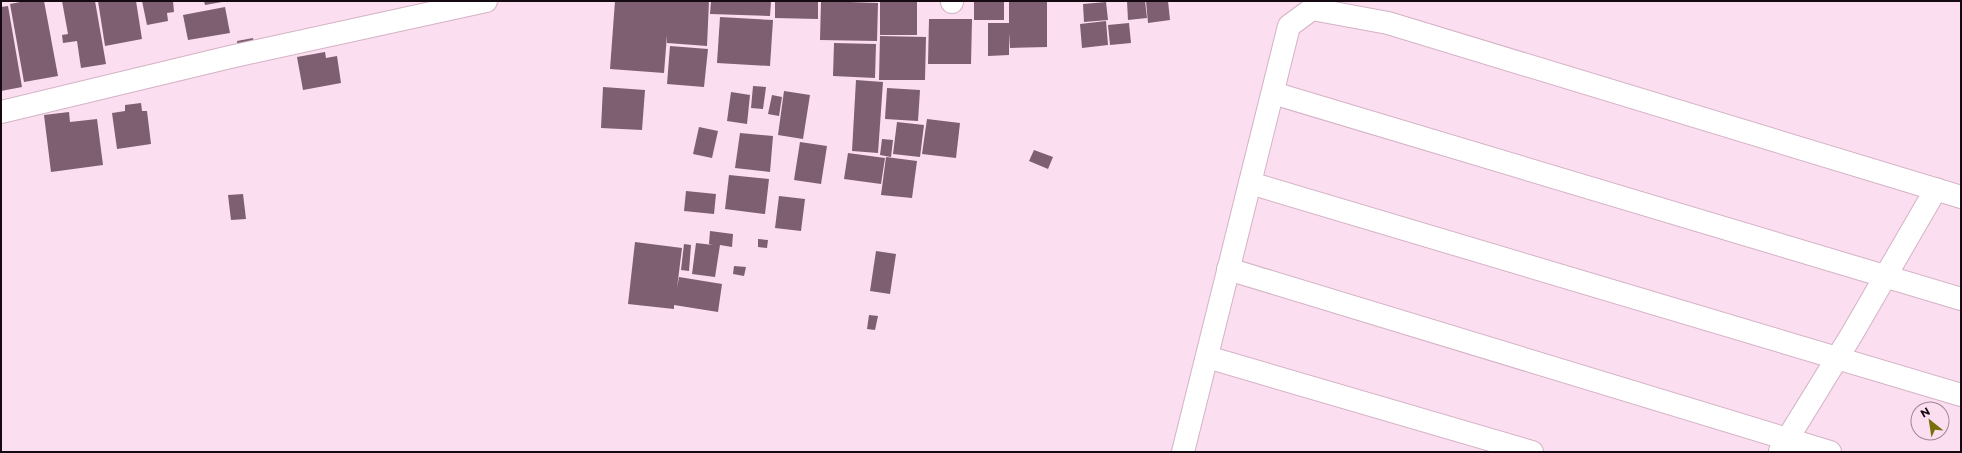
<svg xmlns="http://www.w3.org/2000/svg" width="1962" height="453" font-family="Montserrat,sans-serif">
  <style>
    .building { fill: #7d5f71 }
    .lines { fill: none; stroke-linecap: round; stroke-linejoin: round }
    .minor-casing { stroke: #d4b2c6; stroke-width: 24 }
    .minor { stroke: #fff; stroke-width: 22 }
  </style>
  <rect width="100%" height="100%" fill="#fbdeef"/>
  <g class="building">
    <polygon points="25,1 44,1 58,76 24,82 10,4"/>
    <polygon points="62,1 95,1 106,64 81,68 77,41 63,43 62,35 68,34"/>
    <polygon points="98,1 136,1 142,39 105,46"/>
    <polygon points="142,1 173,1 174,12 167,13 168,21 147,25"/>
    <polygon points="204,1 222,1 222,2 205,5"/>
    <polygon points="615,1 709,1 707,46 667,43 667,35 664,73 610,69"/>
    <polygon points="711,1 771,1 770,16 710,14"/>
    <polygon points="775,1 818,1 818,19 775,18"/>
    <polygon points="821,1 878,3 877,41 820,40"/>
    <rect x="880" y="1" width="37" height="34"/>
    <rect x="974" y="1" width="30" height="19"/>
    <polygon points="1009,1 1047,1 1047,47 1010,48 1009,33 1009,55 988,56 988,23 1009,23"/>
    <polygon points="1127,1 1145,1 1147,18 1128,20"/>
    <polygon points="1146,1 1168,1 1170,20 1148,23"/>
    <polygon points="1106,2 1108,20 1084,22 1083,4"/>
    <polygon points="8,6 22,87 1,91 1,7"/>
    <polygon points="225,7 230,33 188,40 183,15"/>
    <polygon points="720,17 773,20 770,66 717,63"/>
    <polygon points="929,19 972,19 971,64 928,64"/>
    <polygon points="1106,21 1108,45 1082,48 1080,24"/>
    <polygon points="1129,23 1131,43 1110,45 1108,25"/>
    <polygon points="880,36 926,37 925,80 879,80"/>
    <polygon points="253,38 255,51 239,53 237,41"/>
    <polygon points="834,43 876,44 875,78 833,76"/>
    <polygon points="670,46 708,49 704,87 667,84"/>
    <polygon points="325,52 326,58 337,56 341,83 303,90 297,57"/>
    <polygon points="856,80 883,82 878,153 852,151"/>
    <polygon points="753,86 766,87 763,109 751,108"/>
    <polygon points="603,87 645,90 642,130 601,128"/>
    <polygon points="887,88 920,90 918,121 885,119"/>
    <polygon points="784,91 810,95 803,139 778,135"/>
    <polygon points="731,92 750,95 747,124 727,121"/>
    <polygon points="772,95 782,97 779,116 768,114"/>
    <polygon points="141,103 142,111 147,111 151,144 117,149 112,113 125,111 125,105"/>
    <polygon points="69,112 70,122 97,119 103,165 51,172 44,115"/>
    <polygon points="927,119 960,123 956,158 922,154"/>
    <polygon points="897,122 924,125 920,157 893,154"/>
    <polygon points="699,127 718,131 712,158 693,154"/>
    <polygon points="740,133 773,136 770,172 735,168"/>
    <polygon points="882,139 893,140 891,157 880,155"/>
    <polygon points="800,142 827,146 821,184 794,180"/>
    <polygon points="1034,150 1053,157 1048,169 1029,161"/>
    <polygon points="848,153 885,158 881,184 844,179"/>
    <polygon points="886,157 917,161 912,198 881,195"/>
    <polygon points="729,175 769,179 765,214 725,209"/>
    <polygon points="686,191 716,194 714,214 684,211"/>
    <polygon points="243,194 246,219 231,220 228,195"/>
    <polygon points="779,196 805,199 801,231 775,228"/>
    <polygon points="710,231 733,234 732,247 720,245 715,277 692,274 696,243 713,245 709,244"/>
    <polygon points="758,239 768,240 767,248 758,247"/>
    <polygon points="635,242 682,248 677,288 679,277 722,284 718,312 674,305 674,309 628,304"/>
    <polygon points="684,244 691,245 689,271 681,270"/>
    <polygon points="876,251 896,254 890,294 870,291"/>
    <polygon points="734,266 746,267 744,276 733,274"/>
    <polygon points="869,315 878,316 875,330 867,329"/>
  </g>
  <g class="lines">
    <defs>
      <g id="minor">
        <polyline points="952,2 952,1"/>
        <polyline points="1273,93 1961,299"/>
        <polyline points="1,112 230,57 486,1"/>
        <polyline points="1250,183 1961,395"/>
        <polyline points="1228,269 1830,452"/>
        <polyline points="1207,357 1532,452"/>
        <polyline points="1780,451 1852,334 1936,189"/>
        <polyline points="1183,452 1289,26 1312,9 1388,23 1961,197"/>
      </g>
    </defs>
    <use href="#minor" class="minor-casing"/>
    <use href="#minor" class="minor"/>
  </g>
  <rect width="1962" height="453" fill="none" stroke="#150a11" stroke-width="4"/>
  <g transform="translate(1930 421) rotate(330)"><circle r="19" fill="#fbdeef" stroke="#9f8996"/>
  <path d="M0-3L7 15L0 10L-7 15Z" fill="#796f0d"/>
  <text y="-6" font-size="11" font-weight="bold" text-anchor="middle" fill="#150a11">N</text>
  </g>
</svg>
